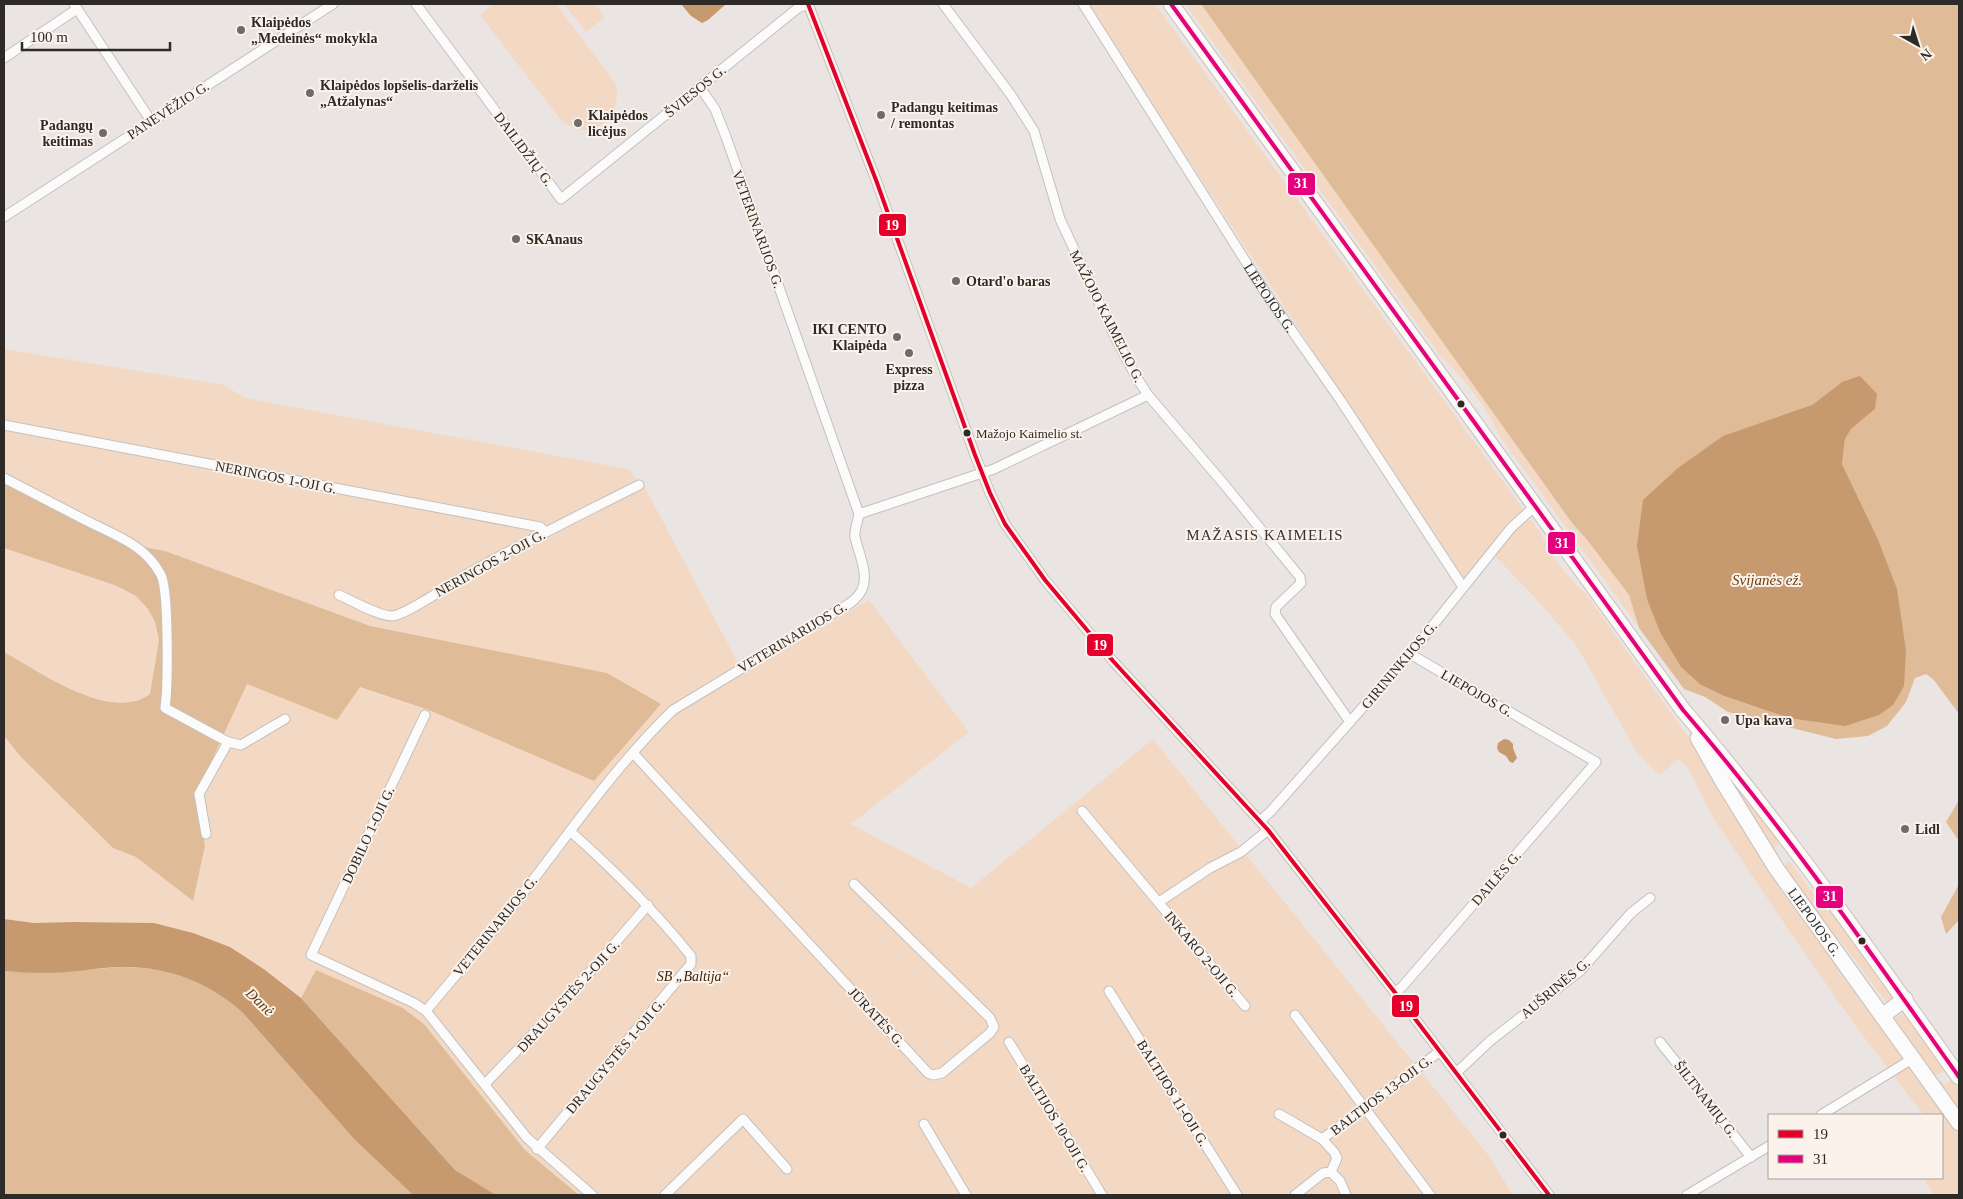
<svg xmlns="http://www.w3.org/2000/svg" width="1963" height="1199" font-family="Georgia,serif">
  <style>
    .green { fill: #f3d9c3 }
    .forest { fill: #e0bb98; fill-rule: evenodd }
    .water { fill: #c6996e }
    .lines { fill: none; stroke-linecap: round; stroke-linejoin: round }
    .minor-casing { stroke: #c4c0be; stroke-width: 11 }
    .primary-casing { stroke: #c4c0be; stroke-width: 17 }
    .minor { stroke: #fcfbfb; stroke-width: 9 }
    .primary { stroke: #fcfbfb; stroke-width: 15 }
    .bus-1-casing { stroke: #faf2eb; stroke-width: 8 }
    .bus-2-casing { stroke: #faf2eb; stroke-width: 8 }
    .bus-1 { stroke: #e4002b; stroke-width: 4 }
    .bus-2 { stroke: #e5007d; stroke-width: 4 }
    .poi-dot { fill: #6f6b68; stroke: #faf2eb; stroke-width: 2 }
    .bus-dot { fill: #2d2a27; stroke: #faf2eb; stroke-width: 2 }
    .labels { text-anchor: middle; stroke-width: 4; stroke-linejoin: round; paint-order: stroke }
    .bus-label { font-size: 13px; fill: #2d2a27; stroke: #faf2eb; text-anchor: start }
    .poi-label { font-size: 14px; font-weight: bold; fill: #2d2a27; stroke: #faf2eb; text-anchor: start }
    .street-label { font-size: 14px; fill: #2d2a27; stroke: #faf2eb }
    .park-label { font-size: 14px; font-style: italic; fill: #3f2409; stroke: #faf2eb }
    .neighbourhood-label { font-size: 15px; letter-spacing: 1px; fill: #3a342e; stroke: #faf2eb }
    .water-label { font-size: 15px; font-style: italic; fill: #6b4011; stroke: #faf2eb }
    .line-badge { stroke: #faf2eb; stroke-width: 2 }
    .badge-label { font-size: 14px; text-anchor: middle; font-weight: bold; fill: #fff }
  </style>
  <rect width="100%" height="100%" fill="#eae5e2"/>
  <g class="green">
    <path d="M493,4H556L616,84C621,106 607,132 581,130C573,129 566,124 560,119L480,15Z"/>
    <polygon points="564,4 595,4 605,17 586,32"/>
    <path d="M1089,4H1155L1540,532C1552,556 1565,576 1586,594L1690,739L1774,877L1959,1135V1195H1934L1923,1178H1942V1115H1924L1860,1032L1796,941L1714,819L1688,767L1678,759L1660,775L1636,751L1576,645L1529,591L1489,550L1463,580L1122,58Z"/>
    <path d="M1185,4H1201L1214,21L1572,523L1588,541L1629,595L1639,628L1499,435C1483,401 1465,380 1439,354Z"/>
    <polygon points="4,349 224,385 245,398 628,469 643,484 744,674 869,600 969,732 851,824 971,888 1153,739 1489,1156 1513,1195 579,1195 525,1150 424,1024 403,1008 316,970 301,998 265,970 193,933 154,923 74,922 34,923 4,919 4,736 21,757 113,848 136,857 193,901 205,846 196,794 247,683 337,720 359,687 429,710 607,673 370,626 165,551 127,544 4,481"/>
    <path d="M4,548L117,586L136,596L148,609L155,622L159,640L150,694C111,722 40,672 4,652Z"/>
    <polygon points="1722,768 1784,843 1777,845 1773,851"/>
    <polygon points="1790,862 1819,901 1835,917 1894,997 1893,1000 1886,1002 1844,945 1824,926 1784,867 1787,863"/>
    <polygon points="1905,1011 1950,1073 1947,1076 1943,1071 1934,1077 1892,1020"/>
    <polygon points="1954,1078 1959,1086 1959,1113 1938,1083 1942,1080 1945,1085"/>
  </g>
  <g class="forest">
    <path d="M1201,4H1959V714L1934,680L1926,674L1915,678L1906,702L1887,726L1868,736L1836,739L1728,712L1705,697L1684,689L1639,628L1629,595L1588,541L1572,523ZM1842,382L1875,409L1851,429L1845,439L1842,464L1877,537L1789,718L1724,696L1701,685L1772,420L1812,405Z"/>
    <path d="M4,481L127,544L165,551L370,626L607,673L661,704L594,781L429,710L360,687L337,720L247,684L196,794L205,846L193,901L136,857L113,848L21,757L4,736V652C40,672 111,723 150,694L159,640L155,622L148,609L136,596L117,586L4,548Z"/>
    <polygon points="1959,800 1959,841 1946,822"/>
    <polygon points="1959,884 1959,920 1946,934 1941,917"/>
    <path d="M121,967C136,968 153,968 168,971C196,977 221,993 242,1012L355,1140L413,1195H4V971L47,973Z"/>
    <polygon points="316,970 403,1008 424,1024 525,1150 579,1195 496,1195 455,1170 301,998"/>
  </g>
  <g class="water">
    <polygon points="681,4 726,4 708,20 702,23 691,16"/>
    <polygon points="1860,376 1877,394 1875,409 1851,429 1845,439 1842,464 1877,537 1897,589 1906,651 1904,686 1893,705 1879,715 1845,726 1789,718 1724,696 1701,685 1681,667 1660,632 1647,599 1637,546 1643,500 1678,468 1723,436 1812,405 1842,382"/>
    <polygon points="1504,739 1509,740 1513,744 1513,748 1517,758 1513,763 1510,762 1506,756 1499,752 1497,748 1498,743"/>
    <path d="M4,919L34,923L74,922L154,923L193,933L230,947L265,970L301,998L455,1170L496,1195H413L355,1140L242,1012C207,981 167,966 119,967C95,968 71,973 46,973C32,973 18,972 4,971Z"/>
  </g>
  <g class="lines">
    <defs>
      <g id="minor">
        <polyline points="74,4 151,121"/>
        <polyline points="416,4 561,199 798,8 808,4"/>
        <polyline points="808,4 876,180 975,455 990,493 1005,524 1045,580 1113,661 1268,830 1400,999 1549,1195"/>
        <polyline points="943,4 1011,95 1034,131 1060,219 1118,343 1135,375 1148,395 1223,483 1300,577 1301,583 1276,607 1275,614 1350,722"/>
        <path id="s1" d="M1083,4L1265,292L1341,401L1463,587"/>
        <polyline points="4,58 77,9"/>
        <polyline points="4,217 333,4"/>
        <polyline points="4,425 540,527 546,532"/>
        <path d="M4,478C31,492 58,506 85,520C114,535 145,544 161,575C169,591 168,687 165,708L228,742"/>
        <polyline points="859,514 994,469 1148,395"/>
        <path d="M339,595C353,601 378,616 392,616C406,615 454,582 469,573C524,542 582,514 639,485"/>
        <polyline points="425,715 311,955 414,1003 426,1011 527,1138 592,1195"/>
        <polyline points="633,753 928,1073 933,1075 942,1073 990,1033 994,1027 990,1018 854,884"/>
        <polyline points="1082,811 1245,1006"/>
        <polyline points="1260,821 1271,811 1410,654 1511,528 1535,506"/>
        <polyline points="206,834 199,794 228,742 241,745 285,719"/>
        <polyline points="1159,902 1210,868 1241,852 1268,830"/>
        <polyline points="1109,991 1237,1195"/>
        <polyline points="1395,993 1402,987 1596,762 1410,654"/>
        <path d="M426,1011C456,974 488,939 516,902C567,837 614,767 673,710L832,614C840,609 849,605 855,599C874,582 859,556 855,537C854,530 858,521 859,514L726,137L715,109L700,87"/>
        <polyline points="1295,1015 1430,1195"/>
        <polyline points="1009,1042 1102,1195"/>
        <polyline points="1660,1042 1751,1157"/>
        <polyline points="1456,1073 1490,1041 1580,971 1631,913 1650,898"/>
        <polyline points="485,1084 571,994 648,905"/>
        <polyline points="1279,1114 1322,1139"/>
        <polyline points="1821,1115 1912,1059"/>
        <polyline points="924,1124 966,1195"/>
        <path d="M537,1149L691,964V956C654,910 614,870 570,831"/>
        <polyline points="1331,1172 1337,1158 1334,1152 1322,1139 1439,1052"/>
        <polyline points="665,1195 743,1119 787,1169"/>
        <polyline points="1295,1195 1323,1173 1331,1172 1340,1181 1346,1195"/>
        <polyline points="1687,1195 1769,1146"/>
      </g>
      <g id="primary">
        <path d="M1171,4L1683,710C1783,826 1870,952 1959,1077"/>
        <path id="s2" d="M1698,738L1723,782L1776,868L1959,1123"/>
        <polyline points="1882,1016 1905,999"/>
      </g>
    </defs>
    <use href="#minor" class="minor-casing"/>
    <use href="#primary" class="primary-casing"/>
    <use href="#minor" class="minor"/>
    <use href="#primary" class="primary"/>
    <defs>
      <polyline id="bus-1" points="808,4 876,180 975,455 990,493 1005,524 1045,580 1113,661 1268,830 1400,999 1549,1195"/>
      <path id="bus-2" d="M1171,4L1683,710C1783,826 1870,952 1959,1077"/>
    </defs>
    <use href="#bus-1" class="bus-1-casing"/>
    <use href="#bus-2" class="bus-2-casing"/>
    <use href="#bus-1" class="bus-1"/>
    <use href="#bus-2" class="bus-2"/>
  </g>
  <g class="poi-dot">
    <circle cx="241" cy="30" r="5"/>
    <circle cx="310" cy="93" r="5"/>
    <circle cx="881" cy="115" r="5"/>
    <circle cx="578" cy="123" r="5"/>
    <circle cx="103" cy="133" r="5"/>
    <circle cx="516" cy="239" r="5"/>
    <circle cx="956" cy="281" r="5"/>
    <circle cx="897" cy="337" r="5"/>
    <circle cx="909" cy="353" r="5"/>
    <circle cx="1725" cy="720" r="5"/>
    <circle cx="1905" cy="829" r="5"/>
  </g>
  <g class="bus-dot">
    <circle cx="1461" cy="404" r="4.5"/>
    <circle cx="967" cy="433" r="4.5"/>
    <circle cx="1862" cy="941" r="4.5"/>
    <circle cx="1503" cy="1135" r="4.5"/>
  </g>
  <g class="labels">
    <g class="bus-label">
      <text x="976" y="438">Mažojo Kaimelio st.</text>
    </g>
    <g class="poi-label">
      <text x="251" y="27">Klaipėdos<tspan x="251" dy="16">„Medeinės“ mokykla</tspan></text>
      <text x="320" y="90">Klaipėdos lopšelis-darželis<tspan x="320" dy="16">„Atžalynas“</tspan></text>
      <text x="891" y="112">Padangų keitimas<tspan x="891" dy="16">/ remontas</tspan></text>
      <text x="588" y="120">Klaipėdos<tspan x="588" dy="16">licėjus</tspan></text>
      <text x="93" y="130" text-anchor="end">Padangų<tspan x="93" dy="16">keitimas</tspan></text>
      <text x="526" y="244">SKAnaus</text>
      <text x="966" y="286">Otard'o baras</text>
      <text x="887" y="334" text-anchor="end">IKI CENTO<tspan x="887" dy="16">Klaipėda</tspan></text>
      <text x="909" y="374" text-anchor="middle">Express<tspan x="909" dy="16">pizza</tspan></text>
      <text x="1735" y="725">Upa kava</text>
      <text x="1915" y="834">Lidl</text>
    </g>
    <g class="street-label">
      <text transform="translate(695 91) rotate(-39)" y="5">ŠVIESOS G.</text>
      <text transform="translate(168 110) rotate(-33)" y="5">PANEVĖŽIO G.</text>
      <text transform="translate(524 149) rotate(53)" y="5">DAILIDŽIŲ G.</text>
      <text transform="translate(758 229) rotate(70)" y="5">VETERINARIJOS G.</text>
      <text dy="5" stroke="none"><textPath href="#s1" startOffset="348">LIEPOJOS G.</textPath></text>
      <text transform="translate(1107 316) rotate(63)" y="5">MAŽOJO KAIMELIO G.</text>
      <text transform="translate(276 477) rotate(11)" y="5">NERINGOS 1-OJI G.</text>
      <text transform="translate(490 563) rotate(-29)" y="5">NERINGOS 2-OJI G.</text>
      <text transform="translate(792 637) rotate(-31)" y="5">VETERINARIJOS G.</text>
      <text transform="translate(1399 665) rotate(-50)" y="5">GIRININKIJOS G.</text>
      <text transform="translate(1477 693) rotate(30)" y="5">LIEPOJOS G.</text>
      <text transform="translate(368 835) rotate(-65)" y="5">DOBILO 1-OJI G.</text>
      <text transform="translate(1496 878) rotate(-49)" y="5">DAILĖS G.</text>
      <text dy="5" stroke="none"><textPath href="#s2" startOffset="218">LIEPOJOS G.</textPath></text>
      <text transform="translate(495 926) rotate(-51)" y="5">VETERINARIJOS G.</text>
      <text transform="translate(1202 954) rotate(50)" y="5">INKARO 2-OJI G.</text>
      <text transform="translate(1555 988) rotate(-40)" y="5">AUŠRINĖS G.</text>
      <text transform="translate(568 996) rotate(-48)" y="5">DRAUGYSTĖS 2-OJI G.</text>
      <text transform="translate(877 1017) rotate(47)" y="5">JŪRATĖS G.</text>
      <text transform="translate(615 1056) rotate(-50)" y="5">DRAUGYSTĖS 1-OJI G.</text>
      <text transform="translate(1173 1093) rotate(58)" y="5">BALTIJOS 11-OJI G.</text>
      <text transform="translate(1381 1095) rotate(-37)" y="5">BALTIJOS 13-OJI G.</text>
      <text transform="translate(1706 1099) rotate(52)" y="5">ŠILTNAMIŲ G.</text>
      <text transform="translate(1055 1118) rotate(59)" y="5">BALTIJOS 10-OJI G.</text>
    </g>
    <g class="park-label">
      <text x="693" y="981">SB „Baltija“</text>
    </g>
    <g class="neighbourhood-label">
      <text x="1265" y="540">MAŽASIS KAIMELIS</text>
    </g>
    <g class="water-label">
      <text x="1767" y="585">Svijanės ež.</text>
      <text transform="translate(260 1002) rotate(44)" y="5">Danė</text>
    </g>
  </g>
  <g class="line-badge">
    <rect x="1287" y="172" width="29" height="24" rx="5" fill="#e5007d"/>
    <rect x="878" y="213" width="29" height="24" rx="5" fill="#e4002b"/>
    <rect x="1547" y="531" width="29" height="24" rx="5" fill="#e5007d"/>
    <rect x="1086" y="633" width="28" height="24" rx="5" fill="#e4002b"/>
    <rect x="1815" y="885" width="29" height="24" rx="5" fill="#e5007d"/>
    <rect x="1391" y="994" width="29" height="24" rx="5" fill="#e4002b"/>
  </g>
  <g class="badge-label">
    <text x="1301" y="188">31</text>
    <text x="892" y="230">19</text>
    <text x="1562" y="548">31</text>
    <text x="1100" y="650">19</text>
    <text x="1830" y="901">31</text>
    <text x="1406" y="1011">19</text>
  </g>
  <rect width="1963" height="1199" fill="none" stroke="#2d2a27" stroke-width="10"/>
  <rect x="1768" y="1114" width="175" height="65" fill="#faf2eb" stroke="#a8a29d"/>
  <rect x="1778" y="1130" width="25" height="8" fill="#e4002b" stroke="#a8a29d"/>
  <text x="1813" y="1139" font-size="15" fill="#2d2a27">19</text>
  <rect x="1778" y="1155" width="25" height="8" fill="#e5007d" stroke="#a8a29d"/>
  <text x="1813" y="1164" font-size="15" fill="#2d2a27">31</text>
  <g transform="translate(1918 45) rotate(141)" stroke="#faf2eb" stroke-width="4" paint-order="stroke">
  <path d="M0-4L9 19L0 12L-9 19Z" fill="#2d2a27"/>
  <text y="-8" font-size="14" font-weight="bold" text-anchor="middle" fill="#2d2a27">N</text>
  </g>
  <path d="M22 42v8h148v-8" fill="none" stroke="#2d2a27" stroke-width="2.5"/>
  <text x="30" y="42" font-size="15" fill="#2d2a27" stroke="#faf2eb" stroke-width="4" paint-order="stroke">100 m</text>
</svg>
